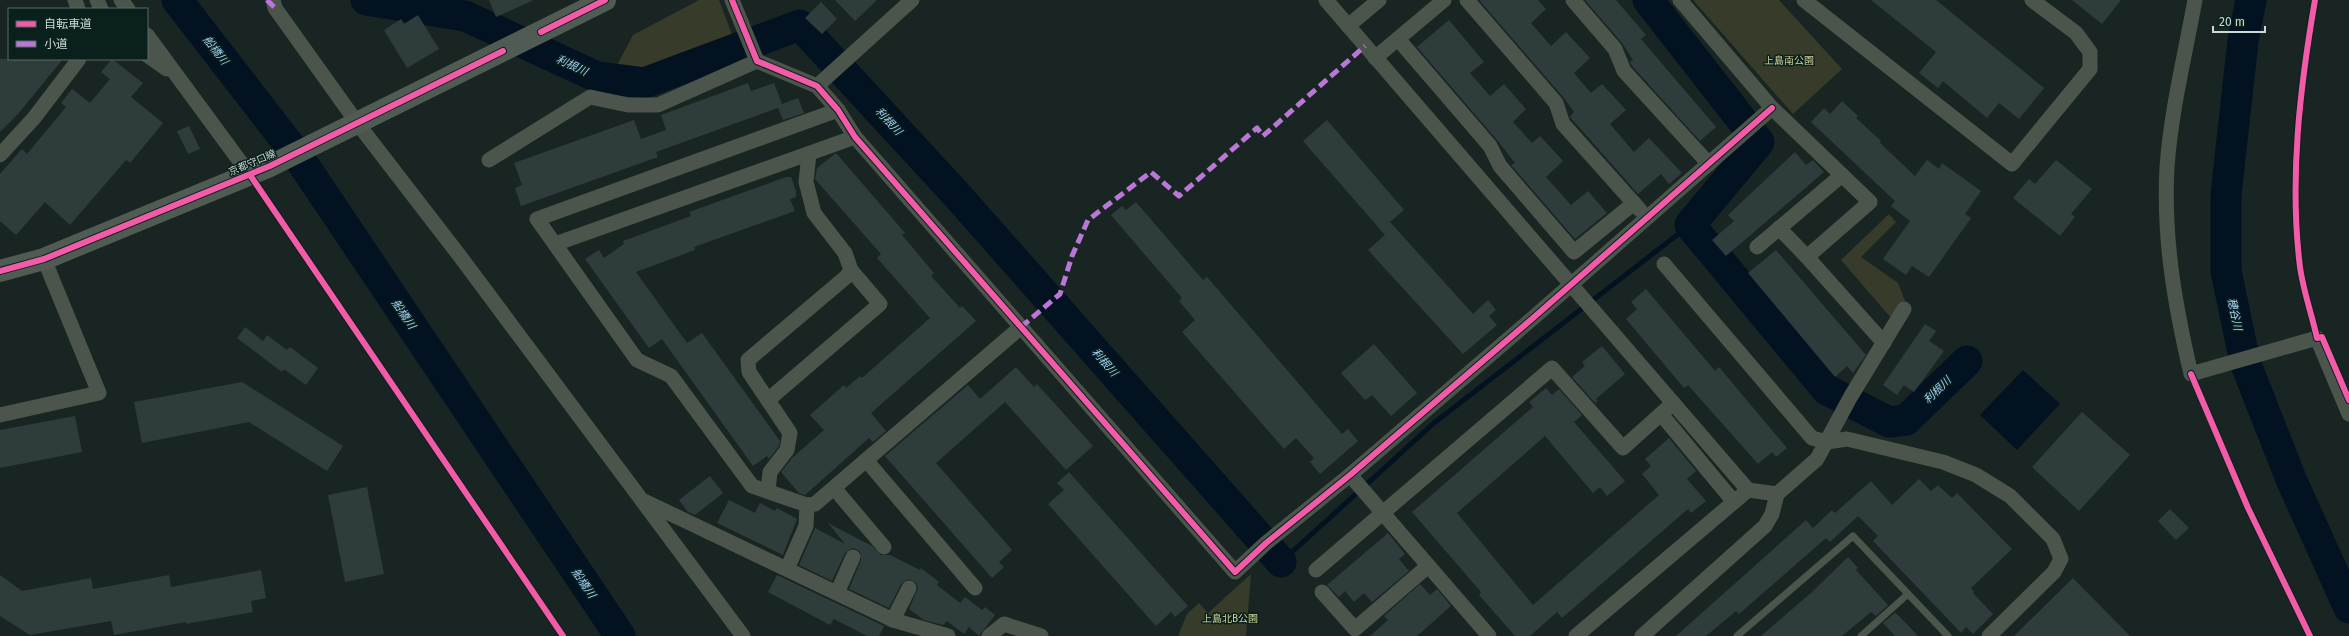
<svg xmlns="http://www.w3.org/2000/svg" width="2349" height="636" font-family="'Fira Sans','Noto Sans JP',sans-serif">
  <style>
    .green { fill: #373b29 }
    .water { fill: #021221 }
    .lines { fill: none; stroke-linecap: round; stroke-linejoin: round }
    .stream { stroke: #021221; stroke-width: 5 }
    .river { stroke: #021221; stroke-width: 31 }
    .building { fill: #2f3c3c }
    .lane { stroke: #4b554c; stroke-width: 7 }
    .street { stroke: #4b554c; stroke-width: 15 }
    .primary { stroke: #505c53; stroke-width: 22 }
    .quiet { stroke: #ba77d6; stroke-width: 5; stroke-dasharray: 10 5; stroke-linecap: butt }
    .cycleway-casing { stroke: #0a201c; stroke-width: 8 }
    .cycleway { stroke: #f35aa7; stroke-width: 6 }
    .labels { text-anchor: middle; stroke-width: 3; stroke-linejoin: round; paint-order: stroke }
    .park-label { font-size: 10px; fill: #d0d49c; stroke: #0a201c }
    .street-label { font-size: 10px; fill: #ccd9d6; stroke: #0a201c }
    .water-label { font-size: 11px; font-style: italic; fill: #a5d1fa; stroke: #0a201c }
  </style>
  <rect width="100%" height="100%" fill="#192522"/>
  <g class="green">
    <polygon points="699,0 719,0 734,40 648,74 615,69 633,35"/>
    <polygon points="1693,0 1779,0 1842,69 1793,114"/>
    <polygon points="1889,214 1896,222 1861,257 1898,283 1905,301 1891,318 1841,260"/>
    <polygon points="1251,574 1246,636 1178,636 1187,614 1199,603 1208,613"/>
  </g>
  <polygon class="water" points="2023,370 2060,404 2017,450 1980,415"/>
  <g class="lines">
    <polyline class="stream" points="1281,562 1434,423 1690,225"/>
    <g class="river">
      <polyline points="177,0 297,155 620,636"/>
      <polyline points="366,0 465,16 597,77 644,83 800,25 956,194 1281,562"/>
      <polyline points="1648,0 1759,142 1690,225 1827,390 1889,422 1906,420 1967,361"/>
      <polyline points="2251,0 2243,41 2226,195 2226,271 2245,362 2291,479 2349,608"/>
    </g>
  </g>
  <g class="building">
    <polygon points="489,0 534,0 496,17"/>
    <polygon points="835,0 877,0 855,21"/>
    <polygon points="1479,0 1538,0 1546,9 1531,23 1551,46 1566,32 1590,58 1574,73 1591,93 1602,84 1626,110 1610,124 1634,152 1649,138 1682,173 1669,184 1661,174 1638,194 1570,117 1574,112 1563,97"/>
    <polygon points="1585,0 1616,0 1646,35 1641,39 1716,127 1700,141 1632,66 1630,62 1633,60 1622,43"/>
    <polygon points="1871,0 1936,0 2044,88 2019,119 1999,103 1987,118 1943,81 1938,88 1919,73 1936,52"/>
    <polygon points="2072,0 2121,0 2102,24"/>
    <polygon points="821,2 837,19 822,34 805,18"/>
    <polygon points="418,15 439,49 407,68 384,30 401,19 404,24"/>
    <polygon points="1449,20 1484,62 1470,73 1490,96 1504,84 1526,109 1513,122 1532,143 1540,136 1563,161 1546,177 1571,205 1588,191 1607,213 1575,239 1511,165 1515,163 1497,140 1417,47"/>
    <polygon points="0,59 63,59 18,114 0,132"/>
    <polygon points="112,59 143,83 131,97 163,123 130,163 126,160 70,225 45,202 16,235 0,221 0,174 22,149 27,154 66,107 61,103 72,89 90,103 110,79 101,72"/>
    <polygon points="748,83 751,91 774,83 782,104 798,98 804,113 783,120 778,108 656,152 658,157 521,206 515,188 522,185 514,163 634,120 641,139 666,130 661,115"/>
    <polygon points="1842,101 1858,116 1856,118 1881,141 1880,143 1915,176 1927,160 1939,169 1942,163 1981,191 1965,214 1971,218 1929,277 1912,266 1906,275 1883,259 1910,221 1891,206 1895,201 1811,122 1824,108 1830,114"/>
    <polygon points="1327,120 1404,210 1390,222 1473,314 1488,300 1496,310 1489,316 1497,325 1463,354 1368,250 1385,235 1303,141"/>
    <polygon points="189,126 200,149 188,154 177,131"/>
    <polygon points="1795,152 1806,165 1813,160 1824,172 1726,256 1712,240 1734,221 1728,215"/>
    <polygon points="836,153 905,233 902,235 934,273 931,276 960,308 962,306 976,321 871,413 886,431 873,442 869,438 805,495 799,493 781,472 792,458 824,430 810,415 844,385 846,388 860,376 862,378 930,318 877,258 881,254 815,179 817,168"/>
    <polygon points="2056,160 2092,189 2071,214 2075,217 2060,236 2013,198 2029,179 2035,184"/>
    <polygon points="786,177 791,177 796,191 796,197 790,199 795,211 694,247 695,250 636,272 687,343 702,333 780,441 779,446 769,459 767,456 753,466 662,339 649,348 585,259 599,250 604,258 624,244 623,241 691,216 689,212"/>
    <polygon points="1136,202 1203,280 1207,277 1342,434 1348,429 1358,441 1320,474 1310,462 1314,458 1296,438 1284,449 1182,332 1195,320 1179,301 1182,298 1111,215 1122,206 1126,210"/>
    <polygon points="1776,250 1866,355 1853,373 1847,366 1835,377 1748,273"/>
    <polygon points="1646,289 1715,371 1719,367 1787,448 1776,457 1772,452 1758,464 1688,385 1684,388 1626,319 1637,309 1631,302"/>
    <polygon points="1925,324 1936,331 1929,341 1944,351 1914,392 1904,385 1897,395 1883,385"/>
    <polygon points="245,327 263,341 267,335 287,350 290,347 318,368 306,385 284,369 282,372 237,338"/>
    <polygon points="1374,344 1417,393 1391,416 1372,395 1365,400 1341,373"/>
    <polygon points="1602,346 1625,374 1596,399 1598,401 1595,403 1572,377 1585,366 1582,362"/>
    <polygon points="1016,367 1034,387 1037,384 1093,446 1066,470 1005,402 936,463 1012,550 999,562 1004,567 992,578 885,456 968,385 980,399"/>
    <polygon points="242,382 343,446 327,471 249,422 142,443 134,402"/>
    <polygon points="1546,388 1552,395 1559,389 1582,415 1574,422 1625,481 1607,496 1600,487 1593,493 1545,436 1457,513 1533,605 1659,495 1642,474 1651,466 1645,459 1669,438 1696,471 1687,479 1706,501 1691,513 1688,509 1562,618 1557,612 1530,636 1515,636 1479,595 1481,592 1412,512 1533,407 1529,402"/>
    <polygon points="2082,412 2130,455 2079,511 2032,467"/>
    <polygon points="75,416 82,452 0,468 0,430"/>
    <polygon points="1069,472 1188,606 1175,617 1171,612 1156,626 1048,504 1064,490 1057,483"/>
    <polygon points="710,476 723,493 695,515 688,512 679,500"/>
    <polygon points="1919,479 1931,491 1938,485 1952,498 1957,493 2012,549 1971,588 1974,592 1973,593 1993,614 1973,634 1966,627 1961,633 1945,616 1873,541 1878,536 1858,516 1830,542 1826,538 1739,614 1736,611 1706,636 1676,636 1806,520 1813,528 1832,510 1835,513 1871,481 1892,505"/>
    <polygon points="367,487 384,574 345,582 328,495"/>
    <polygon points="729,500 755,513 760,503 775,511 777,508 797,519 783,555 717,523"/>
    <polygon points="2170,509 2189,528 2176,540 2158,521"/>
    <polygon points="828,523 872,546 881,555 890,555 920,570 921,568 939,582 937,585 960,603 965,597 982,610 985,607 995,615 979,636 969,627 964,634 947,621 943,625 924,620 909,609 918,588 916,583 909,579 901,584 889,608 849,589 861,560 860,552 856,549 852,548 845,553 832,581 799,565 815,528 845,544"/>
    <polygon points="1388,533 1405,554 1399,559 1409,571 1372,602 1364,593 1354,602 1345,591 1339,597 1327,585"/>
    <polygon points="1848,557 1858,568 1856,570 1888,605 1876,616 1871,612 1842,636 1761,636 1812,592"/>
    <polygon points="261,570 266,598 251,601 253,612 186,624 186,622 114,635 111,621 30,635 0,616 0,575 22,591 91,578 93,589 169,575 171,587"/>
    <polygon points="777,575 884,626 879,636 867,636 834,619 830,625 768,592"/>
    <polygon points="2073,578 2130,636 2014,636"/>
    <polygon points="1420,584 1430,595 1437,589 1451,606 1417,636 1370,636 1388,620 1384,616"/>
    <polygon points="1895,613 1899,616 1918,636 1895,636 1883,623"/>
  </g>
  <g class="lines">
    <g class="lane">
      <polyline points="1737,636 1853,536 1948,636"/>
      <polyline points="1861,636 1908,594"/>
    </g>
    <g class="street">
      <polyline points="75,0 78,9"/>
      <polyline points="97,0 101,9"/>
      <polyline points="121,0 128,9"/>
      <polyline points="273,0 275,8 358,124 459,255 743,636"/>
      <polyline points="732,0 757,61 817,86 838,110 855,137 1235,572 1266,543 1350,475 1533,318 1772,108"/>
      <polyline points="1326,0 1748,490 1777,494 1817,459 1851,396 1904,309"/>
      <polyline points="1467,0 1556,103 1563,124 1640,210"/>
      <polyline points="1573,0 1615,49 1624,71 1709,164"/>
      <polyline points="1680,0 1772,108 1870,202 1807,257 1884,343"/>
      <polyline points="1804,0 2012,164 2090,69 2090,52 2076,33 2032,0"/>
      <path d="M2195,0C2185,55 2171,111 2167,167C2163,238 2175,306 2191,374L2317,338L2349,414"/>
      <polyline points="1348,26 1379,0"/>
      <polyline points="147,35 250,175"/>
      <polyline points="1398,39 1490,146 1500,166 1574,252 1634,203"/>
      <polyline points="147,55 167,69"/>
      <polyline points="1375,58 1444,0"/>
      <polyline points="817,86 912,0"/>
      <polyline points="838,110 537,219 637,360 671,376 752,486 807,505 815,504 1021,327"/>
      <polyline points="0,155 34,118 79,59"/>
      <polyline points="489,160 590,97 628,105 658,105 757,61"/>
      <polyline points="1779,228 1807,257"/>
      <polyline points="555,244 855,137"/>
      <polyline points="1757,247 1842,175"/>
      <polyline points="1664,264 1812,438 1827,442 1847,439 1943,462 1976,475 2010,496 2053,539 2061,559 2054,572 1989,636"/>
      <polyline points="768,400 880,304 851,270"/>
      <polyline points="1661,414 1734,502"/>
      <polyline points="0,415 99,393 44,259"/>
      <polyline points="866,460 975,588"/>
      <polyline points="1350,475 1489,636"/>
      <polyline points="834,488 884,547"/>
      <polyline points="768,491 770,472 787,450 790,433 749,372 748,360 846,277 851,270 845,253 814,213 806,182 809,154"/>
      <polyline points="644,501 893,620 948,636"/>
      <polyline points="787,569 806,526 807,505"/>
      <polyline points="1316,570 1552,368 1623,448 1673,403"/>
      <polyline points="1322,592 1355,629 1428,566"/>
      <polyline points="837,593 853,557"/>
      <polyline points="893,620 909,588"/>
      <polyline points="989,636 1004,624 1041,636"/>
      <polyline points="1576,636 1748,490"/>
      <polyline points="1642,636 1765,526 1772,514 1777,494"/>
    </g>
    <polyline class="primary" points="0,271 44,259 270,166 605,0"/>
    <g class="quiet">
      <polyline points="267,0 275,8"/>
      <polyline points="1021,327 1060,294 1072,256 1088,220 1151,172 1179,196 1257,128 1263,136 1365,46"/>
    </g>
    <defs>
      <g id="cycleway">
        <polyline points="732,0 757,61 817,86 838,110 855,137 1235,572 1266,543 1350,475 1533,318 1772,108"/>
        <path d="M2315,0C2300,87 2289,179 2300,267C2303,290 2312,315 2317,338L2322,337L2349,400"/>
        <polyline points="541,32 605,0"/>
        <polyline points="250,175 563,636"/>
        <polyline points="0,271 44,259 270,166 503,51"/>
        <polyline points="2191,374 2248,508 2310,636"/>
      </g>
    </defs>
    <use href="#cycleway" class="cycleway-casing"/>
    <use href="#cycleway" class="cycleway"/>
  </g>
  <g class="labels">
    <g class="park-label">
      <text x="1789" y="64">上島南公園</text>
      <text x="1230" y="622">上島北B公園</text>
    </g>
    <g class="street-label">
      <text transform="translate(252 162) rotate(-23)" y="4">京都守口線</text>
    </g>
    <g class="water-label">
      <text transform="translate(216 50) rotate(52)" y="4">船橋川</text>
      <text transform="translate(572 65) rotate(25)" y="4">利根川</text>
      <text transform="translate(889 121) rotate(47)" y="4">利根川</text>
      <text transform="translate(404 314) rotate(56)" y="4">船橋川</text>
      <text transform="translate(2235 314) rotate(78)" y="4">穂谷川</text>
      <text transform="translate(1105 362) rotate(49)" y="4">利根川</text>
      <text transform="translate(1937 390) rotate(-44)" y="4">利根川</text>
      <text transform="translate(584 583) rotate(56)" y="4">船橋川</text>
    </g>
  </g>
  <rect x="8" y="8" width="140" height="52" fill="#0a201c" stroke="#586a66"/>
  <rect x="16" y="21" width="20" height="6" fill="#f35aa7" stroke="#586a66"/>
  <text x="44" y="28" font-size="12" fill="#ccd9d6">自転車道</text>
  <rect x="16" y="41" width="20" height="6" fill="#ba77d6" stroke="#586a66"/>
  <text x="44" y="48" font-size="12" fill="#ccd9d6">小道</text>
  <path d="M2213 26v6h52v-6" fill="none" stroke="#ccd9d6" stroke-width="2"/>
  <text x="2219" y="26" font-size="12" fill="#ccd9d6" stroke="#0a201c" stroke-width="3" paint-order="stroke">20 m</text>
</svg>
